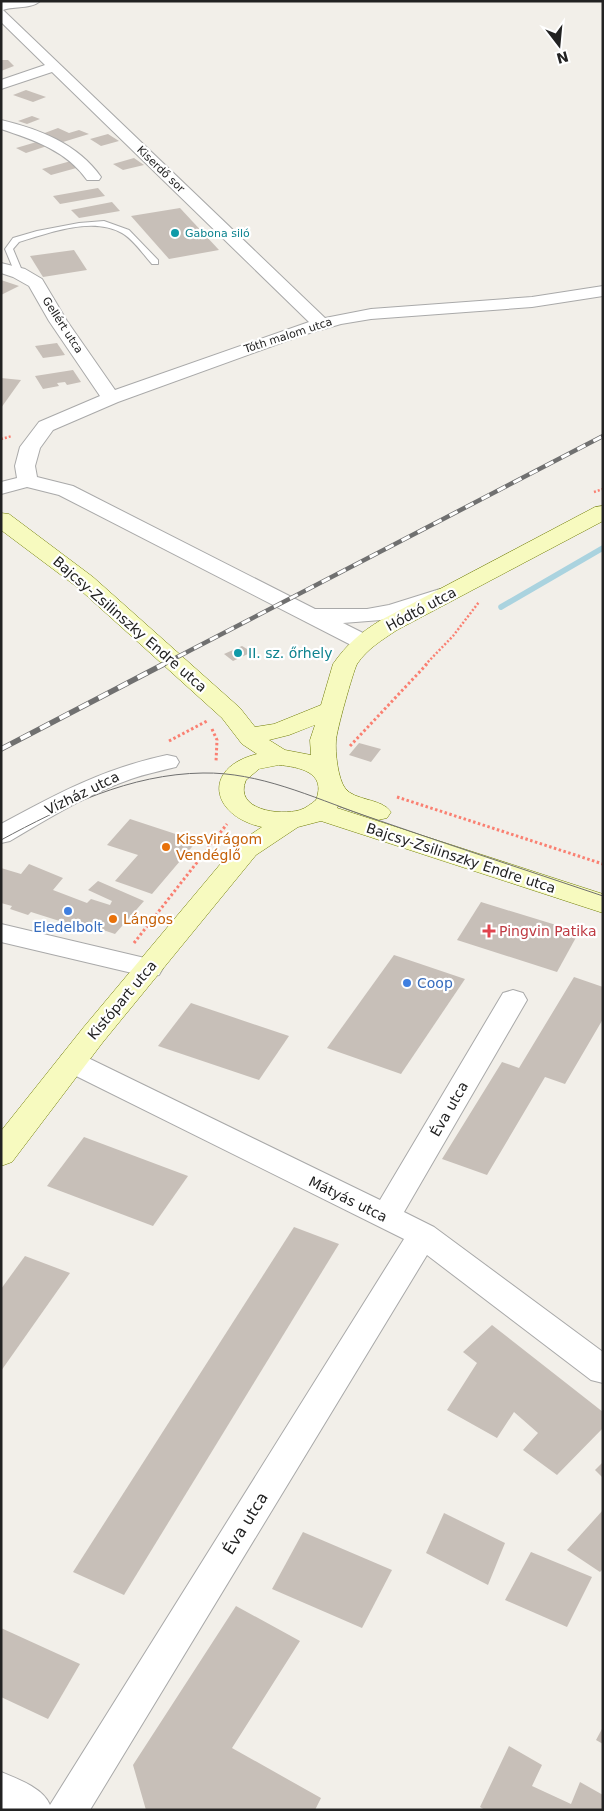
<svg xmlns="http://www.w3.org/2000/svg" width="604" height="1811" font-family="'DejaVu Sans',sans-serif">
  <style>
    .lines { fill: none; stroke-linecap: round; stroke-linejoin: round }
    .stream { stroke: #aad3df; stroke-width: 5.5 }
    .building { fill: #c7bfb8 }
    .lane-casing { stroke: #a9a9a9; stroke-width: 2 }
    .street-casing { stroke: #a9a9a9; stroke-width: 2 }
    .secondary-casing { stroke: #707d05; stroke-width: 1 }
    .path-far1 { stroke: #fa8072; stroke-width: 2.5; stroke-dasharray: 2 2; stroke-linecap: butt }
    .path { stroke: #fa8072; stroke-width: 3; stroke-dasharray: 2.5 2.5; stroke-linecap: butt }
    .lane { fill: #fff; fill-rule: evenodd }
    .street { fill: #fff; fill-rule: evenodd }
    .secondary { fill: #f7fabf; fill-rule: evenodd }
    .tram { stroke: #707070; stroke-width: 1 }
    .rail-far1-casing { stroke: #707070; stroke-width: 4.5 }
    .rail-casing { stroke: #707070; stroke-width: 5.5 }
    .rail-far1 { stroke: #fff; stroke-width: 3; stroke-dasharray: 9; stroke-linecap: butt }
    .rail { stroke: #fff; stroke-width: 4; stroke-dasharray: 11; stroke-linecap: butt }
    .culture-dot { fill: #0f9aa8; stroke: #fff; stroke-width: 2 }
    .food-dot { fill: #e8710a; stroke: #fff; stroke-width: 2 }
    .shop-dot { fill: #3f7fe0; stroke: #fff; stroke-width: 2 }
    .health-dot { fill: #e0444e; stroke: #fff; stroke-width: 2 }
    .labels { text-anchor: middle; stroke-width: 4.5; stroke-linejoin: round; paint-order: stroke }
    .far-street-label { font-size: 11px; fill: #222; stroke: #fff }
    .far-culture-label { font-size: 11px; fill: #0d838f; stroke: #fff; text-anchor: start }
    .street-label { font-size: 14px; fill: #222; stroke: #fff }
    .culture-label { font-size: 14px; fill: #0d838f; stroke: #fff; text-anchor: start }
    .food-label { font-size: 14px; fill: #c56008; stroke: #fff; text-anchor: start }
    .shop-label { font-size: 14px; fill: #366cbe; stroke: #fff }
    .health-label { font-size: 14px; fill: #be3a42; stroke: #fff; text-anchor: start }
    .near-street-label { font-size: 16px; fill: #222; stroke: #fff }
  </style>
  <rect width="100%" height="100%" fill="#f2efe9"/>
  <g class="lines">
    <polyline class="stream" points="501,607 603,548"/>
  </g>
  <g class="building">
    <polygon points="1,60 8,60 14,66 1,71"/>
    <polygon points="26,90 46,97 33,102 13,95"/>
    <polygon points="32,116 40,119 27,124 18,121"/>
    <polygon points="58,128 69,133 79,130 89,134 63,142 42,134"/>
    <polygon points="108,134 119,141 101,146 90,139"/>
    <polygon points="40,141 50,145 26,153 16,148"/>
    <polygon points="134,158 144,165 123,170 113,164"/>
    <polygon points="71,161 80,167 51,175 42,169"/>
    <polygon points="98,188 105,196 60,204 53,196"/>
    <polygon points="112,202 120,211 79,218 71,210"/>
    <polygon points="180,208 219,250 169,259 131,216"/>
    <polygon points="74,250 87,270 43,277 30,256"/>
    <polygon points="1,280 19,286 1,295"/>
    <polygon points="57,343 65,355 43,358 35,346"/>
    <polygon points="73,370 81,382 67,385 65,382 57,383 59,386 43,389 35,376"/>
    <polygon points="1,378 21,380 1,408"/>
    <polygon points="242,646 252,652 233,661 224,654"/>
    <polygon points="359,743 381,749 371,762 349,755"/>
    <polygon points="130,819 197,841 152,894 115,881 138,855 107,845"/>
    <polygon points="29,864 63,878 53,890 87,903 91,899 110,905 112,901 88,890 98,881 144,901 115,934 91,926 88,930 31,912 28,915 10,909 12,906 1,903 1,868 21,874"/>
    <polygon points="481,902 579,932 557,972 457,940"/>
    <polygon points="394,955 465,979 401,1074 327,1048"/>
    <polygon points="574,977 603,987 603,1019 565,1084 545,1077 487,1175 442,1159 502,1062 519,1068"/>
    <polygon points="191,1003 289,1036 259,1080 158,1046"/>
    <polygon points="84,1137 188,1176 153,1226 47,1186"/>
    <polygon points="294,1227 339,1244 124,1595 73,1572"/>
    <polygon points="25,1256 70,1273 1,1371 1,1289"/>
    <polygon points="492,1325 603,1412 603,1428 557,1475 523,1450 538,1433 514,1412 497,1438 447,1410 477,1363 463,1352"/>
    <polygon points="603,1462 603,1478 595,1470"/>
    <polygon points="603,1510 603,1569 600,1572 567,1550"/>
    <polygon points="444,1513 505,1543 488,1585 426,1553"/>
    <polygon points="303,1532 392,1570 362,1628 272,1589"/>
    <polygon points="531,1552 592,1577 567,1627 505,1600"/>
    <polygon points="236,1606 300,1641 232,1748 321,1798 315,1810 146,1810 133,1765"/>
    <polygon points="1,1628 80,1664 48,1719 1,1697"/>
    <polygon points="603,1727 603,1744 596,1740"/>
    <polygon points="509,1746 542,1765 532,1786 571,1804 580,1782 603,1795 603,1810 485,1810 480,1807"/>
  </g>
  <g class="lines">
    <defs>
      <path id="lane" d="M104,221L129,230L158,260V264H152C143,254 133,239 122,233C92,216 49,233 19,242L13,249L23,273L19,275L15,273L5,249L13,238L37,231L79,223Z"/>
      <g id="street">
        <path d="M1,1H40C32,9 14,6 3,10L325,318L371,309L532,297L603,286V296L532,307L371,319L341,324L303,335L118,402L53,430L40,448L35,466L37,477L73,486L315,609H367L389,605L440,589L448,591L451,596L448,601L381,620L343,623L371,637L374,642L371,647L363,649L355,647L59,495L27,487L1,494V482L17,478L15,466L20,447L39,422L100,396L49,321L29,286L13,277L1,273V263L25,269L42,279L67,321L115,390L309,322L52,72L1,89V80L45,65L1,22Z"/>
        <path d="M1,120C39,129 78,144 101,177L99,180H87C67,151 34,140 1,129Z"/>
        <path d="M167,755L176,757L179,762L176,767C160,771 145,774 131,779C88,794 49,818 10,841L1,843V824C56,794 105,768 167,755Z"/>
        <polygon points="1,924 149,959 159,961 163,968 159,975 149,977 1,942"/>
        <path d="M513,990L523,993L527,1000L404,1212L434,1227L603,1352V1383L591,1380L427,1255L90,1810H1V1772C18,1779 43,1788 50,1805L404,1239L62,1069L58,1062L62,1055L72,1052L82,1055L380,1200L503,993Z"/>
      </g>
      <path id="secondary" d="M603,506V521L397,630C382,640 367,649 357,664C353,672 336,732 336,741C335,752 338,779 345,788C354,801 382,798 391,812L387,818L378,820L338,806L337,808L603,894V913L321,821L298,827L256,855L103,1042L12,1162L1,1166V1131L83,1028L238,843L262,827C211,816 201,768 257,754L242,744L222,718L77,587L1,530V513L9,514L93,577L240,708L255,727L274,724L321,705L333,664C347,644 360,633 381,620L595,507ZM315,725L310,740L311,755L285,750L269,740L289,735ZM279,765C299,767 327,772 316,800C311,804 306,808 300,810C280,816 233,810 246,780L259,769Z"/>
    </defs>
    <use href="#lane" class="lane-casing"/>
    <use href="#street" class="street-casing"/>
    <use href="#secondary" class="secondary-casing"/>
    <g class="path-far1">
      <polyline points="1,439 12,436"/>
      <polyline points="594,492 603,489"/>
      <polyline points="425,665 453,636 479,602"/>
    </g>
    <g class="path">
      <polyline points="212,729 217,740 216,762"/>
      <polyline points="169,741 207,721"/>
      <polyline points="350,746 427,664"/>
      <polyline points="397,797 603,864"/>
      <polyline points="134,943 227,824"/>
    </g>
    <use href="#lane" class="lane"/>
    <use href="#street" class="street"/>
    <use href="#secondary" class="secondary"/>
    <path class="tram" d="M1,840C64,806 130,774 203,773C259,772 312,797 363,815C443,843 523,869 603,896"/>
    <defs>
      <polyline id="rail-far1" points="162,665 603,436"/>
      <polyline id="rail" points="1,749 164,664"/>
    </defs>
    <use href="#rail-far1" class="rail-far1-casing"/>
    <use href="#rail" class="rail-casing"/>
    <use href="#rail-far1" class="rail-far1"/>
    <use href="#rail" class="rail"/>
  </g>
  <g class="culture-dot">
    <circle cx="175" cy="233" r="5"/>
    <circle cx="238" cy="653" r="5"/>
  </g>
  <g class="food-dot">
    <circle cx="166" cy="847" r="5"/>
    <circle cx="113" cy="919" r="5"/>
  </g>
  <g class="shop-dot">
    <circle cx="68" cy="911" r="5"/>
    <circle cx="407" cy="983" r="5"/>
  </g>
  <path class="health-dot" d="M486.5 923.5h5v5h5v5h-5v5h-5v-5h-5v-5h5z"/>
  <g class="labels">
    <g class="far-street-label">
      <text transform="translate(161 169) rotate(44)" y="4">Kiserdő sor</text>
      <text transform="translate(63 325) rotate(57)" y="4">Gellért utca</text>
      <text transform="translate(288 335) rotate(-18)" y="4">Tóth malom utca</text>
    </g>
    <g class="far-culture-label">
      <text x="185" y="237">Gabona siló</text>
    </g>
    <g class="street-label">
      <text transform="translate(421 609) rotate(-28)" y="5">Hódtó utca</text>
      <text transform="translate(130 624) rotate(41)" y="5">Bajcsy-Zsilinszky Endre utca</text>
      <text transform="translate(82 793) rotate(-26)" y="5">Vízház utca</text>
      <text transform="translate(461 858) rotate(18)" y="5">Bajcsy-Zsilinszky Endre utca</text>
      <text transform="translate(122 1000) rotate(-50)" y="5">Kistópart utca</text>
      <text transform="translate(449 1109) rotate(-60)" y="5">Éva utca</text>
      <text transform="translate(348 1199) rotate(26)" y="5">Mátyás utca</text>
    </g>
    <g class="culture-label">
      <text x="248" y="658">II. sz. őrhely</text>
    </g>
    <g class="food-label">
      <text x="176" y="844">KissVirágom<tspan x="176" dy="16">Vendéglő</tspan></text>
      <text x="123" y="924">Lángos</text>
    </g>
    <g class="shop-label">
      <text x="68" y="932">Eledelbolt</text>
      <text x="417" y="988" text-anchor="start">Coop</text>
    </g>
    <g class="health-label">
      <text x="499" y="936">Pingvin Patika</text>
    </g>
    <g class="near-street-label">
      <text transform="translate(245 1523) rotate(-58)" y="6">Éva utca</text>
    </g>
  </g>
  <rect width="604" height="1811" fill="none" stroke="#222222" stroke-width="5"/>
  <g transform="translate(559 45) rotate(164)" stroke="#ffffff" stroke-width="4" paint-order="stroke">
  <path d="M0-4L9 19L0 12L-9 19Z" fill="#222222"/>
  <text y="-8" font-size="14" font-weight="bold" text-anchor="middle" fill="#222222">N</text>
  </g>
</svg>
